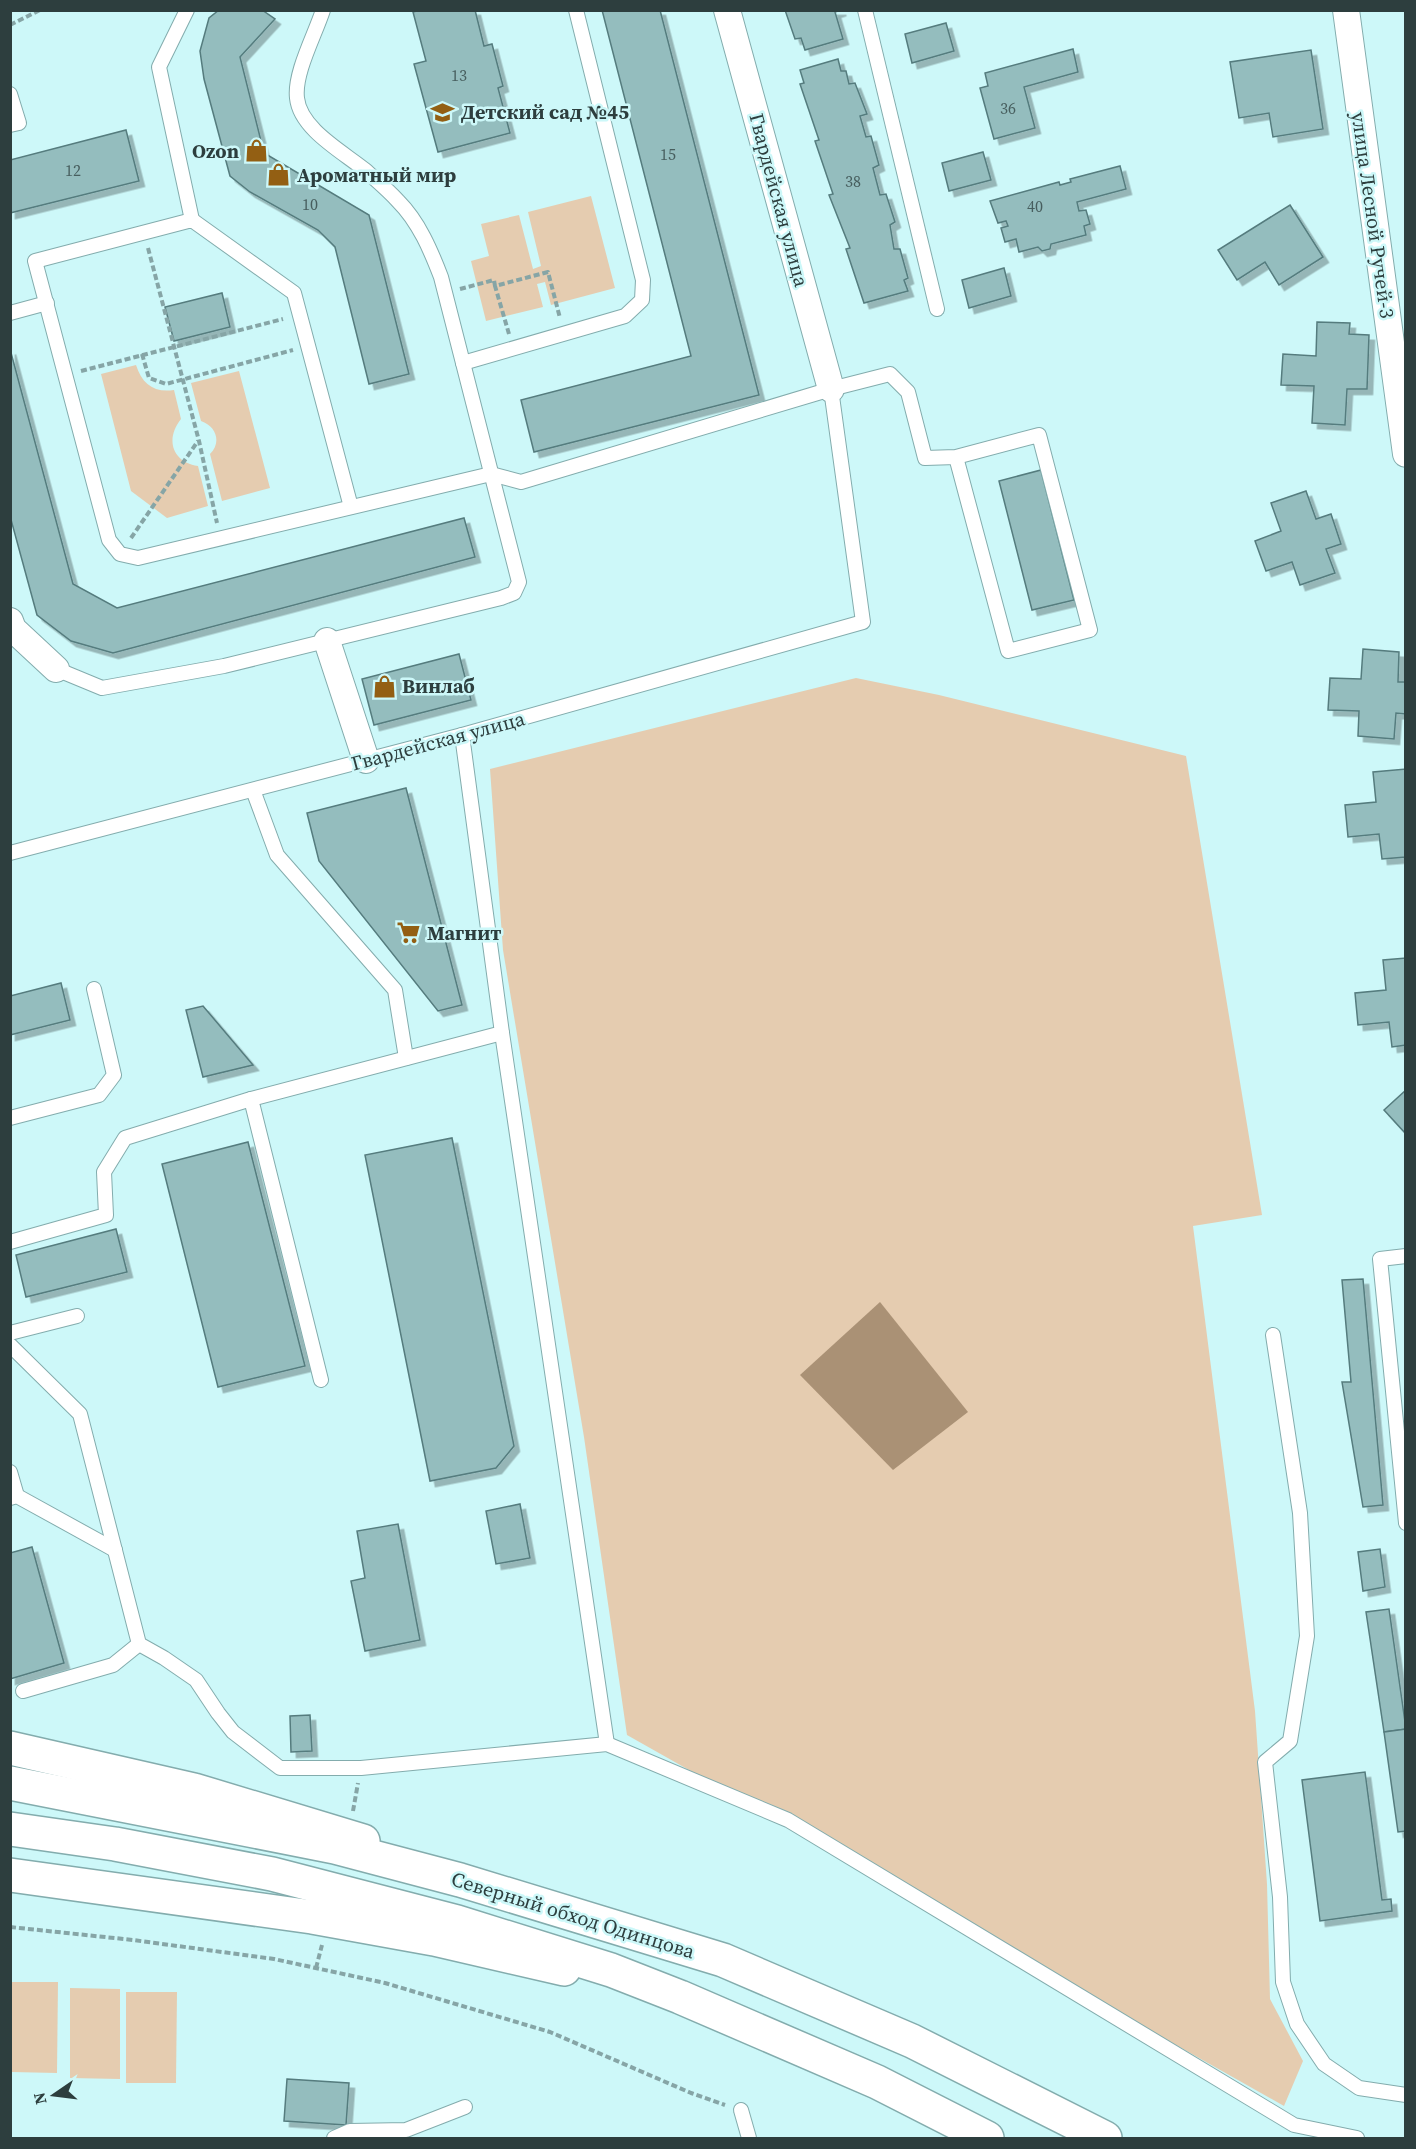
<svg xmlns="http://www.w3.org/2000/svg" width="1416" height="2149" font-family="'Source Serif 4',serif">
  <style>
    .green { fill: #e5ccb0 }
    .water { fill: #aa9175 }
    .building { fill: #94bdbe; stroke: #557c7e; stroke-width: 1.5; filter: url(#shadow) }
    .lines { fill: none; stroke-linecap: round; stroke-linejoin: round }
    .service-casing { stroke: #83acad; stroke-width: 16 }
    .minor-casing { stroke: #83acad; stroke-width: 28 }
    .primary-casing { stroke: #83acad; stroke-width: 36 }
    .trunk-casing { stroke: #83acad; stroke-width: 36 }
    .path { stroke: #86a5a6; stroke-width: 4; stroke-dasharray: 6 3; stroke-linecap: butt }
    .service { stroke: #fff; stroke-width: 14 }
    .minor { stroke: #fff; stroke-width: 26 }
    .primary { stroke: #fff; stroke-width: 33 }
    .trunk { stroke: #fff; stroke-width: 33 }
    .labels { text-anchor: middle; stroke-width: 5; stroke-linejoin: round; paint-order: stroke }
    .number-label { font-size: 16px; fill: #475e5e }
    .poi-label { font-size: 20px; font-weight: bold; fill: #2d3e3e; stroke: #cdf8f9; text-anchor: start }
    .street-label { font-size: 20px; fill: #2d3e3e; stroke: #cdf8f9 }
  </style>
  <defs>
    <filter id="shadow"><feDropShadow dx="5.5" dy="5.5" stdDeviation="0" flood-color="#0004"/></filter>
  </defs>
  <rect width="100%" height="100%" fill="#cdf8f9"/>
  <g class="green">
    <polygon points="591,196 615,288 551,305 545,282 537,284 543,307 486,321 471,261 489,256 481,224 519,215 533,269 541,266 528,212"/>
    <path d="M136,365C142,384 154,393 174,390L181,419C165,439 172,462 198,466L208,506L167,518L131,491L101,374Z"/>
    <path d="M239,371L270,488L222,501L210,454C222,442 216,426 201,421L191,383Z"/>
    <polygon points="856,678 939,695 1186,756 1262,1215 1193,1226 1255,1711 1267,1884 1270,1999 1303,2061 1284,2106 627,1735 584,1437 503,950 490,769"/>
    <polygon points="11,1982 58,1982 57,2073 11,2072"/>
    <polygon points="70,1988 120,1989 120,2079 70,2078"/>
    <polygon points="126,1992 177,1992 176,2083 126,2083"/>
  </g>
  <polygon class="water" points="880,1302 968,1412 893,1470 800,1375"/>
  <g class="building">
    <polygon points="219,10 262,10 275,19 240,57 264,153 369,215 409,374 369,384 335,247 318,230 250,192 230,176 204,79 200,51 209,18"/>
    <polygon points="420,10 475,10 484,46 492,44 503,86 498,88 510,133 438,152 414,64 426,61 413,12"/>
    <polygon points="602,10 660,10 759,395 534,452 521,400 691,356"/>
    <polygon points="785,10 841,10 835,12 843,39 805,50 801,38 795,39"/>
    <polygon points="946,23 954,51 912,63 905,34"/>
    <polygon points="1073,49 1078,72 1024,87 1035,128 994,139 980,88 988,86 985,73"/>
    <polygon points="1311,50 1323,129 1273,137 1269,113 1239,118 1230,62"/>
    <polygon points="838,59 841,71 846,71 849,84 855,83 867,114 860,116 866,137 871,136 879,165 873,168 880,195 886,194 895,222 890,225 894,249 900,249 908,278 904,280 908,291 864,303 846,249 850,248 829,195 833,194 815,141 819,140 800,84 804,83 800,70"/>
    <polygon points="126,130 139,181 10,213 10,160"/>
    <polygon points="983,152 991,180 949,191 942,163"/>
    <polygon points="1120,166 1126,189 1077,202 1079,211 1086,210 1090,224 1084,226 1086,235 1051,244 1050,249 1042,251 1038,247 1019,252 1016,239 1005,242 1001,228 1008,226 1006,221 998,223 990,201 1059,182 1060,185 1071,182 1070,179"/>
    <polygon points="1290,205 1323,257 1279,285 1265,262 1237,280 1218,250"/>
    <polygon points="1004,268 1011,296 969,308 962,280"/>
    <polygon points="222,293 230,327 174,341 165,307"/>
    <polygon points="1317,322 1350,323 1349,334 1369,335 1367,389 1347,389 1345,425 1312,423 1314,386 1281,385 1283,354 1316,356"/>
    <polygon points="10,349 73,584 117,608 464,518 475,557 113,653 71,641 37,615 10,516"/>
    <polygon points="1041,470 1074,600 1032,610 999,481"/>
    <polygon points="1306,491 1316,519 1331,514 1341,544 1326,549 1335,573 1300,585 1292,562 1266,571 1255,541 1281,531 1271,503"/>
    <polygon points="1363,649 1399,652 1398,682 1406,682 1406,714 1396,713 1394,739 1358,736 1359,711 1328,710 1330,678 1361,679"/>
    <polygon points="459,654 471,700 374,725 362,679"/>
    <polygon points="1406,769 1406,857 1382,859 1379,834 1348,837 1345,805 1376,802 1373,772"/>
    <polygon points="406,788 462,1005 438,1011 319,861 307,813"/>
    <polygon points="1406,958 1406,1045 1392,1047 1389,1022 1358,1025 1355,993 1386,990 1383,960"/>
    <polygon points="61,983 70,1020 10,1035 10,996"/>
    <polygon points="203,1006 253,1065 203,1077 186,1010"/>
    <polygon points="1406,1090 1406,1134 1384,1110"/>
    <polygon points="452,1138 514,1446 496,1468 430,1481 365,1155"/>
    <polygon points="248,1142 305,1366 218,1387 162,1164"/>
    <polygon points="116,1229 127,1272 26,1297 16,1255"/>
    <polygon points="1363,1279 1383,1505 1363,1507 1342,1382 1351,1382 1342,1280"/>
    <polygon points="520,1504 530,1558 496,1564 486,1511"/>
    <polygon points="398,1524 420,1640 365,1651 351,1581 365,1578 357,1531"/>
    <polygon points="32,1547 64,1663 10,1679 10,1553"/>
    <polygon points="1380,1549 1385,1587 1363,1591 1358,1552"/>
    <polygon points="1389,1609 1406,1729 1384,1732 1366,1612"/>
    <polygon points="310,1715 312,1751 291,1752 290,1716"/>
    <polygon points="1406,1729 1406,1831 1398,1832 1384,1732"/>
    <polygon points="1365,1772 1382,1900 1391,1899 1392,1911 1320,1921 1302,1780"/>
    <polygon points="287,2079 349,2083 346,2125 284,2121"/>
  </g>
  <g class="lines">
    <defs>
      <g id="service">
        <polyline points="187,10 159,67 192,220"/>
        <polyline points="865,10 937,309"/>
        <polyline points="10,94 19,123 10,125"/>
        <polyline points="10,313 47,303"/>
        <polyline points="463,363 625,316 642,300 643,280 576,10"/>
        <polyline points="351,507 294,293 192,220 35,261 109,540 120,554 138,558 491,474 521,482 831,389 890,374 908,392 925,458 956,457 1008,651 1090,630 1039,435 956,457"/>
        <path d="M56,669L102,688L224,666L501,598L514,593L519,582L441,277C431,251 419,222 398,201C388,190 376,180 365,170C343,152 300,129 297,98C294,73 315,35 323,10"/>
        <polyline points="462,735 502,1033 607,1744"/>
        <polyline points="253,790 277,855 395,990 406,1058"/>
        <polyline points="10,853 462,735 863,622 831,389"/>
        <polyline points="10,1118 99,1095 114,1075 94,989"/>
        <polyline points="10,1242 106,1215 104,1172 125,1138 251,1099"/>
        <polyline points="1406,1256 1380,1259 1406,1523"/>
        <polyline points="10,1333 77,1316"/>
        <polyline points="1273,1335 1300,1513 1307,1636 1290,1741 1265,1762 1280,1897 1283,1982 1297,2024 1324,2064 1359,2088 1406,2095"/>
        <polyline points="10,1345 80,1414 139,1644 164,1658 196,1680 218,1713 233,1732 280,1768 361,1768 607,1744 788,1820 1294,2125 1357,2138"/>
        <polyline points="321,1380 251,1099 502,1033"/>
        <polyline points="10,1472 17,1496"/>
        <polyline points="10,1498 17,1496 115,1550"/>
        <polyline points="23,1691 113,1665 139,1644"/>
        <polyline points="741,2110 749,2138"/>
        <polyline points="334,2138 350,2131 406,2130 465,2107"/>
      </g>
      <g id="minor">
        <polyline points="727,10 831,389"/>
        <polyline points="1346,10 1406,454"/>
        <polyline points="10,621 13,629 56,669"/>
        <polyline points="327,641 366,760"/>
      </g>
      <g id="primary">
        <polyline points="10,1748 194,1790 363,1841"/>
        <polyline points="10,1875 312,1917 434,1939 564,1969"/>
      </g>
      <g id="trunk">
        <polyline points="10,1783 335,1847 460,1880 723,1960 912,2041 1105,2138"/>
        <polyline points="10,1829 115,1844 272,1874 457,1922 611,1970 680,1997 877,2082 987,2138"/>
      </g>
    </defs>
    <use href="#service" class="service-casing"/>
    <use href="#minor" class="minor-casing"/>
    <use href="#primary" class="primary-casing"/>
    <use href="#trunk" class="trunk-casing"/>
    <g class="path">
      <polyline points="10,25 40,10"/>
      <polyline points="148,248 199,441 217,523"/>
      <polyline points="460,289 494,280 495,286"/>
      <polyline points="509,334 495,286 548,272 560,318"/>
      <polyline points="142,354 149,378 166,384 293,350"/>
      <polyline points="81,371 283,319"/>
      <polyline points="131,538 198,441"/>
      <polyline points="353,1811 358,1783"/>
      <polyline points="10,1927 133,1940 274,1959 385,1983 550,2032 691,2093 725,2105"/>
      <polyline points="316,1968 322,1945"/>
    </g>
    <use href="#service" class="service"/>
    <use href="#minor" class="minor"/>
    <use href="#primary" class="primary"/>
    <use href="#trunk" class="trunk"/>
  </g>
  <defs>
    <symbol id="school-bare" viewBox="-9 -9 18 18"><path d="M0-5L7-2L0 1L-7-2ZM-4 1L0 2.5L4 1V4Q0 6-4 4Z" fill="#935f13" stroke="#cdf8f9" stroke-width="2.5" paint-order="stroke"/></symbol>
    <symbol id="shop-bare" viewBox="-9 -9 18 18"><path d="M-5-2.5h2.3a2.7 3.5 0 0 1 5.4 0H5L5.5 6h-11ZM-1.5-2.5h3a1.5 2.3 0 0 0-3 0Z" fill="#935f13" stroke="#cdf8f9" stroke-width="2.5" paint-order="stroke"/></symbol>
    <symbol id="supermarket-bare" viewBox="-9 -9 18 18"><path d="M-6-5.5h2.5l.6 2H6L4.5 2H-2.5L-4.4-4H-6ZM-1.5 3.2a1.3 1.3 0 1 0 .1 0ZM3 3.2a1.3 1.3 0 1 0 .1 0Z" fill="#935f13" stroke="#cdf8f9" stroke-width="2.5" paint-order="stroke"/></symbol>
  </defs>
  <g fill-rule="evenodd">
    <use href="#school-bare" x="426" y="96" width="33" height="33"/>
    <use href="#shop-bare" x="240" y="134" width="33" height="33"/>
    <use href="#shop-bare" x="262" y="158" width="33" height="33"/>
    <use href="#shop-bare" x="368" y="670" width="33" height="33"/>
    <use href="#supermarket-bare" x="392" y="916" width="33" height="33"/>
  </g>
  <g class="labels">
    <g class="number-label">
      <text x="459" y="81">13</text>
      <text x="1008" y="114">36</text>
      <text x="668" y="160">15</text>
      <text x="73" y="176">12</text>
      <text x="853" y="187">38</text>
      <text x="310" y="210">10</text>
      <text x="1035" y="212">40</text>
    </g>
    <g class="poi-label">
      <text x="461" y="119">Детский сад №45</text>
      <text x="239" y="158" text-anchor="end">Ozon</text>
      <text x="297" y="182">Ароматный мир</text>
      <text x="402" y="693">Винлаб</text>
      <text x="427" y="940">Магнит</text>
    </g>
    <g class="street-label">
      <text transform="translate(779 200) rotate(75)" y="7">Гвардейская улица</text>
      <text transform="translate(1373 215) rotate(82)" y="7">улица Лесной Ручей-3</text>
      <text transform="translate(438 741) rotate(-15)" y="7">Гвардейская улица</text>
      <text transform="translate(573 1915) rotate(17)" y="7">Северный обход Одинцова</text>
    </g>
  </g>
  <rect width="1416" height="2149" fill="none" stroke="#2d3e3e" stroke-width="24"/>
  <g transform="translate(54 2095) rotate(256)" stroke="#cdf8f9" stroke-width="4.5" paint-order="stroke">
  <path d="M0-4.5L10 22L0 15L-10 22Z" fill="#2d3e3e"/>
  <text y="-9" font-size="16" font-weight="bold" text-anchor="middle" fill="#2d3e3e">N</text>
  </g>
</svg>
